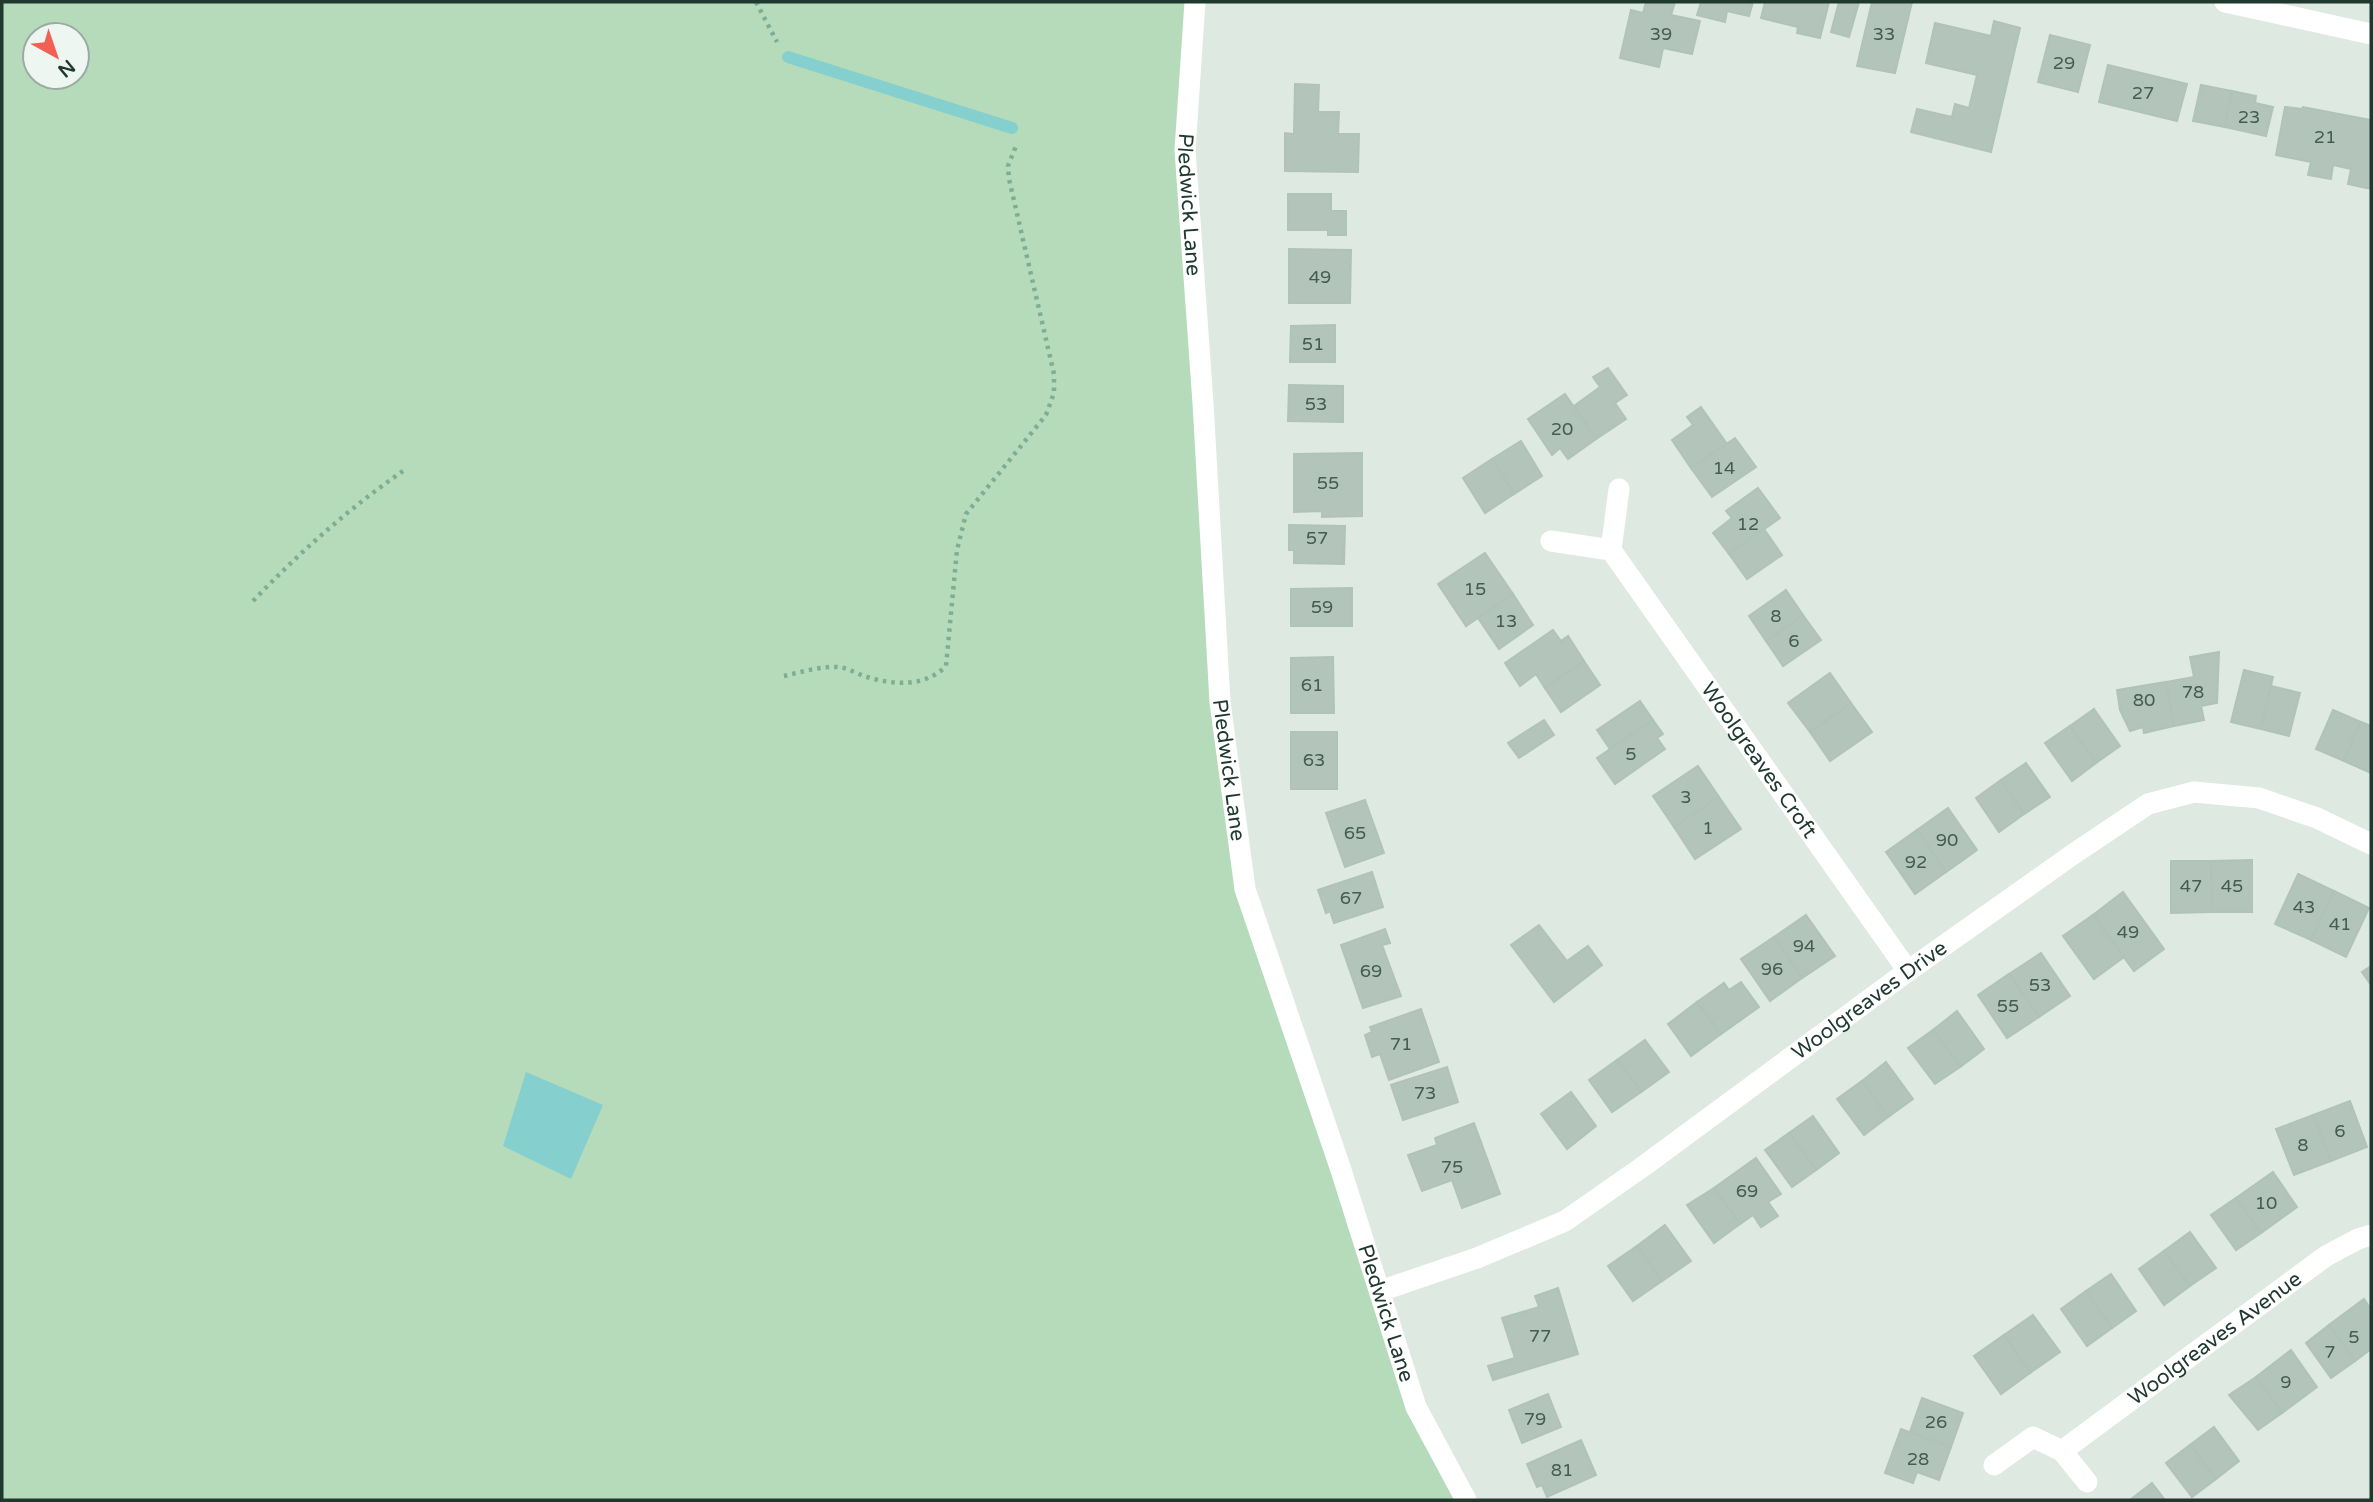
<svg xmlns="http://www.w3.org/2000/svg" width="2373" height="1502" font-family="'Varela Round',sans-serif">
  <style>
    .green { fill: #b6dbba; fill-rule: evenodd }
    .water { fill: #85cfcf }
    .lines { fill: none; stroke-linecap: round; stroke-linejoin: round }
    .stream { stroke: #85cfcf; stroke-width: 12 }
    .building { fill: #b3c4bb; stroke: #b0c3b8; stroke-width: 2 }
    .path { stroke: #7ead96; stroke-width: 4.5; stroke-dasharray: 3.5 5; stroke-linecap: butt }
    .street { stroke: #fff; stroke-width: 21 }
    .labels { text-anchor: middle; stroke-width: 5; stroke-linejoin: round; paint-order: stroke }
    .number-label { font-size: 18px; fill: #445c51 }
    .street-label { font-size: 21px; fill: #1f392e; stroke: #eef6f1 }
  </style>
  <rect width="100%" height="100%" fill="#dee9e2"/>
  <path class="green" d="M2,2H1195L1185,150L1245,889L1416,1407L1466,1500H2ZM35,35H77V77H35Z"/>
  <polygon class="water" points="526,1072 603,1105 571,1179 503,1146"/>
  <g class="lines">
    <polyline class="stream" points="788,57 1012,128"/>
  </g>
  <g class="building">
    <polygon points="1646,2 1675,2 1671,15 1700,21 1692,54 1663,48 1659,67 1620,58 1631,10 1643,13"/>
    <polygon points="1701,2 1753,2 1749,16 1727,11 1725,22 1697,15"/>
    <polygon points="1765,2 1829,2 1820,38 1797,33 1798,27 1761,18"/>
    <polygon points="1839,2 1859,2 1849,37 1831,32"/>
    <polygon points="1872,2 1912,2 1895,73 1857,66"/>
    <polygon points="1994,21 2020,28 1991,152 1911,132 1917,109 1952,117 1955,104 1969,108 1977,75 1926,63 1935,23 1991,36"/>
    <polygon points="2050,35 2090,45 2078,92 2038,82"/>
    <polygon points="2108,65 2187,84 2177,121 2099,102"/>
    <polygon points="1295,84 1319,85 1318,112 1339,112 1338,134 1359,134 1358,172 1285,171 1285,133 1294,134"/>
    <polygon points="2201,85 2232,91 2225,127 2193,121"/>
    <polygon points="2232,91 2256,96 2255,103 2273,107 2266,136 2225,127"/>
    <polygon points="2285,107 2302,109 2303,107 2371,120 2371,189 2348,184 2351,169 2333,165 2331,179 2308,175 2311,162 2276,155"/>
    <polygon points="1288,194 1331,194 1331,211 1346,211 1346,235 1328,235 1328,230 1288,230"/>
    <polygon points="1289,249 1351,250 1350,303 1289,303"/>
    <polygon points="1335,325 1335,362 1290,362 1291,326"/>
    <polygon points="1608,368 1627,395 1615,403 1626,419 1596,439 1574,406 1600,387 1593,377"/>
    <polygon points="1289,385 1343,386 1343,422 1288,421"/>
    <polygon points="1565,394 1596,439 1568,459 1560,448 1552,455 1528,419"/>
    <polygon points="1701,407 1727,444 1691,468 1672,440 1693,425 1687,417"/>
    <polygon points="1735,438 1756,467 1712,497 1691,468"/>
    <polygon points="1521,441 1542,476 1514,494 1492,459"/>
    <polygon points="1362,453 1362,516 1322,517 1322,511 1294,512 1294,454"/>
    <polygon points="1492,459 1514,494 1485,513 1463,478"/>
    <polygon points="1758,488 1780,518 1729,554 1713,533 1732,518 1726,511"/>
    <polygon points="1289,525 1345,526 1344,564 1294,563 1294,550 1289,550"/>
    <polygon points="1764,529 1782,555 1747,579 1729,554"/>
    <polygon points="1485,553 1513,594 1466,626 1438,584"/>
    <polygon points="1352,588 1352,626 1291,626 1291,589"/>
    <polygon points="1786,590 1803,615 1766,641 1749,616"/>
    <polygon points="1513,594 1533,625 1499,649 1478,618"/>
    <polygon points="1803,615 1821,640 1783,666 1766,641"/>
    <polygon points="1553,630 1561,641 1568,636 1584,661 1545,688 1536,674 1520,686 1505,663"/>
    <polygon points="2219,652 2217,703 2201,706 2204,720 2174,726 2166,682 2194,677 2190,657"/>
    <polygon points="1333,657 1334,713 1291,713 1291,658"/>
    <polygon points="1584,661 1600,685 1561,712 1545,688"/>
    <polygon points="2244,670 2273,677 2261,729 2231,722"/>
    <polygon points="1830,673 1851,703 1810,732 1788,703"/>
    <polygon points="2166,682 2174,726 2144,733 2143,727 2130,731 2120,710 2117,690"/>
    <polygon points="2271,686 2300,693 2289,736 2261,729"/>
    <polygon points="1640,701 1653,720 1610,749 1597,730"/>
    <polygon points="1851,703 1872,732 1830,761 1810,732"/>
    <polygon points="2094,709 2120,746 2096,763 2070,726"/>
    <polygon points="2333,710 2361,722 2344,761 2316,749"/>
    <polygon points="1544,720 1554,735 1519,758 1508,743"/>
    <polygon points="1653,720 1663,734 1657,738 1665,749 1615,784 1597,758"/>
    <polygon points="2361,722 2371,726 2371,773 2344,761"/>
    <polygon points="2070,726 2096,763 2072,781 2045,743"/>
    <rect x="1291" y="732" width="46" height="57"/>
    <polygon points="2026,763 2050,797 2024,814 2001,780"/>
    <polygon points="1698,766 1719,797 1674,827 1653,796"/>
    <polygon points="2001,780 2024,814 1999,832 1976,798"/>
    <polygon points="1719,797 1741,829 1695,859 1674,827"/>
    <polygon points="1365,800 1384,853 1345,867 1326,813"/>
    <polygon points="1948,808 1977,850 1946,872 1917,830"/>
    <polygon points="1917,830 1946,872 1915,894 1886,852"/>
    <polygon points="2252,860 2252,912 2212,912 2211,861"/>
    <polygon points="2171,861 2211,861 2212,912 2171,913"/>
    <polygon points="1372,872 1383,907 1334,923 1330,911 1326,913 1318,890"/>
    <polygon points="2298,874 2334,891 2311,940 2275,924"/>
    <polygon points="2334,891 2369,908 2346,957 2311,940"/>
    <polygon points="2123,892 2164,949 2134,971 2093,915"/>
    <polygon points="1806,915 1835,956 1802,978 1774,937"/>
    <polygon points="2093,915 2124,957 2094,979 2063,936"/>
    <polygon points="1539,925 1567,961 1588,946 1602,965 1554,1002 1511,945"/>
    <polygon points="1385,929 1390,943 1382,945 1401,996 1363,1008 1341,945"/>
    <polygon points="1774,937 1802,978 1770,1001 1741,959"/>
    <polygon points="2041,953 2070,996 2039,1017 2009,974"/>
    <polygon points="2371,966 2371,985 2362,972"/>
    <polygon points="2009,974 2039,1017 2007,1038 1978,995"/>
    <polygon points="1741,982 1759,1007 1721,1034 1697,1002 1724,983 1729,990"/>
    <polygon points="1697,1002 1721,1034 1691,1056 1668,1024"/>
    <polygon points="1421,1009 1439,1062 1389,1080 1380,1054 1372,1057 1365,1035 1372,1032 1370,1027"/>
    <polygon points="1957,1011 1984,1049 1960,1067 1933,1030"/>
    <polygon points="1933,1030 1960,1067 1935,1084 1908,1048"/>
    <polygon points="1645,1040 1669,1072 1641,1092 1617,1060"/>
    <polygon points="1617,1060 1641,1092 1612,1112 1589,1080"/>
    <polygon points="1886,1062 1913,1099 1888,1117 1862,1081"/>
    <polygon points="1447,1067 1458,1102 1403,1120 1391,1085"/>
    <polygon points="1862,1081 1888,1117 1864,1135 1837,1099"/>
    <polygon points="1571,1092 1596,1126 1567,1149 1541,1114"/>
    <polygon points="2350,1101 2367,1147 2331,1161 2313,1115"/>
    <polygon points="2313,1115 2331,1161 2294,1175 2276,1129"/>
    <polygon points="1813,1116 1839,1153 1816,1170 1789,1133"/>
    <polygon points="1474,1123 1500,1194 1462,1208 1452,1180 1422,1191 1408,1155 1437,1145 1435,1138"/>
    <polygon points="1789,1133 1816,1170 1792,1187 1765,1150"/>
    <polygon points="1756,1158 1781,1194 1768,1202 1778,1216 1761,1227 1753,1215 1740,1224 1714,1188"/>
    <polygon points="2273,1172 2297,1207 2261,1233 2236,1198"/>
    <polygon points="1714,1188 1740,1224 1714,1243 1687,1205"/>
    <polygon points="2236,1198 2261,1233 2236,1250 2211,1215"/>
    <polygon points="1665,1225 1691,1261 1662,1281 1637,1246"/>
    <polygon points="2190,1232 2216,1268 2190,1286 2164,1251"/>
    <polygon points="1637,1246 1662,1281 1633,1301 1608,1266"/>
    <polygon points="2164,1251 2190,1286 2164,1305 2139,1269"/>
    <polygon points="2111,1274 2136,1311 2112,1328 2086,1291"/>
    <polygon points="1558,1288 1578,1354 1493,1380 1488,1366 1515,1358 1502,1318 1539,1307 1535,1296"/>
    <polygon points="2086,1291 2112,1328 2087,1346 2061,1309"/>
    <polygon points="2364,1299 2371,1309 2371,1349 2355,1361 2329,1325"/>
    <polygon points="2033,1315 2060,1352 2030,1373 2004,1335"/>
    <polygon points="2329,1325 2355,1361 2331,1378 2306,1343"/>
    <polygon points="2004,1335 2030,1373 2001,1394 1974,1356"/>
    <polygon points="2291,1350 2317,1387 2282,1413 2256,1377"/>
    <polygon points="2256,1377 2282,1413 2258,1430 2229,1395"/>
    <polygon points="1548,1394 1561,1427 1522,1443 1509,1410"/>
    <polygon points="1922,1398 1963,1413 1951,1447 1910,1432"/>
    <polygon points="2214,1427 2239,1461 2216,1479 2190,1445"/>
    <polygon points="1901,1429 1951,1447 1939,1480 1917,1472 1913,1483 1885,1473"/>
    <polygon points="1581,1440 1596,1475 1547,1497 1542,1485 1537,1487 1527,1464"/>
    <polygon points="2190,1445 2216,1479 2192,1497 2166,1463"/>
    <polygon points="2152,1483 2165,1500 2130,1500"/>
  </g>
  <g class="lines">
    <g class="path">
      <polyline points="756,2 777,42"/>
      <path d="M253,601C299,553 348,509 403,471"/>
      <path d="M784,676C801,672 821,666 839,667C847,668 856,673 864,676C892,685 924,688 946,666L957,550L966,514L1046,415L1054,393V374L1009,179L1008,166L1016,146"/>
    </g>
    <g class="street">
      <path id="s1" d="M1195,2L1185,150L1203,403L1220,702L1245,889L1340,1167L1416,1407L1466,1500"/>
      <polyline points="2225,2 2371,34"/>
      <polyline points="1551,541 1611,550 1619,489"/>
      <path id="s2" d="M1611,550L1908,971"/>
      <path id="s3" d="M1380,1291L1477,1258L1565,1221L1641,1168L1908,971L2072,855L2148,804L2194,792L2259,798L2317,818L2371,844"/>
      <polyline points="2062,1451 2087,1482"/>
      <path id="s4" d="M1994,1465L2033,1437L2062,1451L2326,1256L2358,1239L2371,1235"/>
    </g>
  </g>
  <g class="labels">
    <g class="number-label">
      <text x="1661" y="40">39</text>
      <text x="1884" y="40">33</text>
      <text x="2064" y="69">29</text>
      <text x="2143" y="99">27</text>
      <text x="2249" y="123">23</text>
      <text x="2325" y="143">21</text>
      <text x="1320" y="283">49</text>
      <text x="1313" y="350">51</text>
      <text x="1316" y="410">53</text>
      <text x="1562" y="435">20</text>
      <text x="1724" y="474">14</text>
      <text x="1328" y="489">55</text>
      <text x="1748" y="530">12</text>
      <text x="1317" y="544">57</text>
      <text x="1475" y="595">15</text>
      <text x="1322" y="613">59</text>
      <text x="1776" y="622">8</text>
      <text x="1506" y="627">13</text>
      <text x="1794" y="647">6</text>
      <text x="1312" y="691">61</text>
      <text x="2193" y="698">78</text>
      <text x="2144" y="706">80</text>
      <text x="1631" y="760">5</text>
      <text x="1314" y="766">63</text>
      <text x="1686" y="803">3</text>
      <text x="1708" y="834">1</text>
      <text x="1355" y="839">65</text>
      <text x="1947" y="846">90</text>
      <text x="1916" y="868">92</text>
      <text x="2191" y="892">47</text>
      <text x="2232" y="892">45</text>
      <text x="1351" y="904">67</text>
      <text x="2304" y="913">43</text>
      <text x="2340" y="930">41</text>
      <text x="2128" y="938">49</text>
      <text x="1804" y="952">94</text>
      <text x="1772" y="975">96</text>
      <text x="1371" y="977">69</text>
      <text x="2040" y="991">53</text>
      <text x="2008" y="1012">55</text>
      <text x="1401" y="1050">71</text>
      <text x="1425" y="1099">73</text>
      <text x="2340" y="1137">6</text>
      <text x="2303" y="1151">8</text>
      <text x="1452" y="1173">75</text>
      <text x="1747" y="1197">69</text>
      <text x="2266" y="1209">10</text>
      <text x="1540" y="1342">77</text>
      <text x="2354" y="1343">5</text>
      <text x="2330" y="1358">7</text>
      <text x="2286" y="1388">9</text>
      <text x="1535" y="1425">79</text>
      <text x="1936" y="1428">26</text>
      <text x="1918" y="1465">28</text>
      <text x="1562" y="1476">81</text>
    </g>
    <g class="street-label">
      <text dy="7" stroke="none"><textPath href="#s1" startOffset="203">Pledwick Lane</textPath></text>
      <text dy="7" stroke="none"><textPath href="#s2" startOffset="257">Woolgreaves Croft</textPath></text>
      <text dy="7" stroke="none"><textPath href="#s1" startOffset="770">Pledwick Lane</textPath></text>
      <text dy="7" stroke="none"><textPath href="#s3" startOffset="574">Woolgreaves Drive</textPath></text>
      <text dy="7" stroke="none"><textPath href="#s1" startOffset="1337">Pledwick Lane</textPath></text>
      <text dy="7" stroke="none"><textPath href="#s4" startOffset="270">Woolgreaves Avenue</textPath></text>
    </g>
  </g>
  <rect width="2373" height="1502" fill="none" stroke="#1f392e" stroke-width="7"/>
  <g transform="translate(56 56) rotate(140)"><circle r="33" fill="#eef6f1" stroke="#9baaa3" stroke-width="2"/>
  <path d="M0-5L12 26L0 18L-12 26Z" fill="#f16053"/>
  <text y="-10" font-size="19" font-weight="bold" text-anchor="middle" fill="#1f392e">N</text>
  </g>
</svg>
